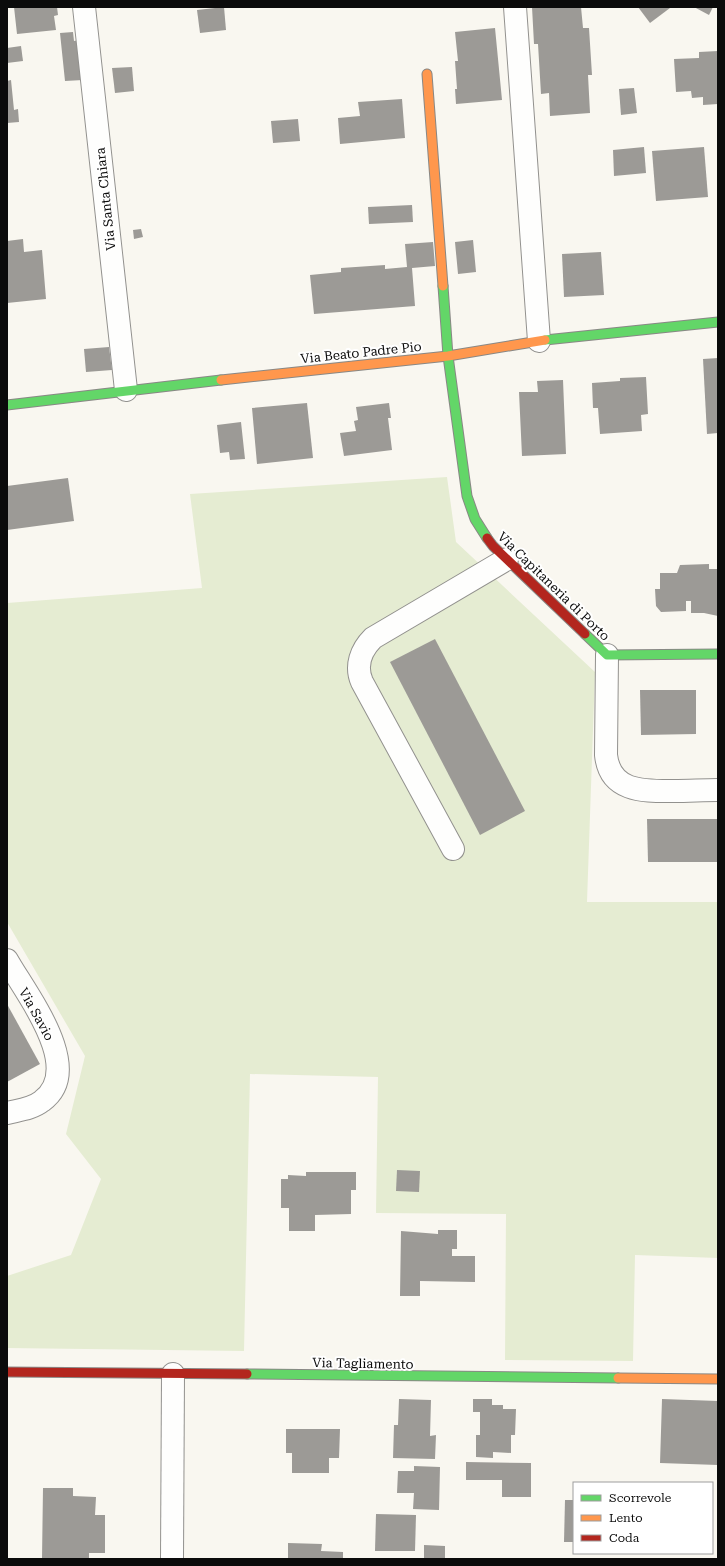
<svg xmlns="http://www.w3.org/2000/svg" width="725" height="1566" font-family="'Roboto Serif',serif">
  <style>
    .green { fill: #e5ecd2 }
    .building { fill: #9c9a96 }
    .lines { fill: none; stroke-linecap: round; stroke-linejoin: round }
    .street-casing { stroke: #92918e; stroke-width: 24 }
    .fast-casing { stroke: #898885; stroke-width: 11 }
    .slow-casing { stroke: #898885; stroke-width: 11 }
    .jam-casing { stroke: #898885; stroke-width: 11 }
    .street { stroke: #fefefd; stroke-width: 22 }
    .fast { stroke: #63d668; stroke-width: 9 }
    .slow { stroke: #ff974d; stroke-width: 9 }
    .jam { stroke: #b3261e; stroke-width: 9 }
    .labels { text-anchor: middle; stroke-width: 4; stroke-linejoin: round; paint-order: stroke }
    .street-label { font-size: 13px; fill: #0b0b0b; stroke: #fff }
  </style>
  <rect width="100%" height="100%" fill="#f9f7f0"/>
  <polygon class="green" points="447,477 456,542 595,672 587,902 718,902 718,1258 635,1255 633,1361 505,1360 506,1214 376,1213 378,1077 250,1074 244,1351 7,1348 7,1276 71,1255 101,1179 66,1134 85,1056 7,922 7,603 202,588 190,494"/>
  <g class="building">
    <polygon points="14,7 57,7 58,15 54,16 56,30 17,34"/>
    <polygon points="224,7 226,30 200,33 197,10"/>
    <polygon points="532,7 581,7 583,28 589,28 592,75 588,75 590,113 550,116 549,93 541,94 538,44 534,44"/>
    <polygon points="638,7 669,7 670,8 650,23"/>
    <polygon points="694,7 713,7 709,15"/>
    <polygon points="495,28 502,100 456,104 455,89 457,89 455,61 458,61 455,32"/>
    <polygon points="73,32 74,41 79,40 83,80 65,81 60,33"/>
    <polygon points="21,46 23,61 7,63 7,48"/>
    <polygon points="718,51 718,104 703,105 703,97 692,98 691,91 676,92 674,59 699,58 699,52"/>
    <polygon points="132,67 134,91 115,93 112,68"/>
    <polygon points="11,80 14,110 18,109 19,122 7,123 7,81"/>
    <polygon points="634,88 637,113 621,115 619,89"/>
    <polygon points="402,99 405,138 340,144 338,118 360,116 358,102"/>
    <polygon points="298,119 300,141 273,143 271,121"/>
    <polygon points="644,147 646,173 614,176 613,150"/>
    <polygon points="704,147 708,197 656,201 652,151"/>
    <polygon points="412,205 413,222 369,224 368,207"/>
    <polygon points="141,229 143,237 134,239 133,230"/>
    <polygon points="23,239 24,252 42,250 46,299 7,303 7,241"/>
    <polygon points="473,240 476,272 458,274 455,242"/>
    <polygon points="433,242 435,266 412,268 415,306 314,314 310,275 341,272 341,268 385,265 385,269 407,267 405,244"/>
    <polygon points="601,252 604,295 564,297 562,254"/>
    <polygon points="109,347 112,370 86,372 84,349"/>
    <polygon points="718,358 718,433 707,434 703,359"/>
    <polygon points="646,377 648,414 641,415 642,431 600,434 598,408 593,408 592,383 620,381 620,378"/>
    <polygon points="563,380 566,454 522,456 519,392 538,392 537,381"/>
    <polygon points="307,403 313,458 257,464 252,408"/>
    <polygon points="389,403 391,418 388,418 392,450 344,456 340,433 356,431 354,421 358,420 356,407"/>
    <polygon points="241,422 245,459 230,460 229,452 220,453 217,425"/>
    <polygon points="68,478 74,521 7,530 7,486"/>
    <polygon points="709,564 709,569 718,569 718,616 704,613 691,613 691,601 686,601 686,611 661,612 656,606 655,589 660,589 660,573 677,573 680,565"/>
    <polygon points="435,639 525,811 480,835 390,662"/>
    <polygon points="640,690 696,690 696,734 641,735"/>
    <polygon points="647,819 718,819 718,862 648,862"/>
    <polygon points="7,1004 40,1064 7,1082"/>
    <polygon points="397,1170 420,1171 419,1192 396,1191"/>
    <polygon points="306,1172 356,1172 356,1190 351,1190 351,1214 315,1215 315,1231 289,1231 289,1208 281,1208 281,1179 288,1179 288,1175 306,1176"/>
    <polygon points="438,1230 457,1230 457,1249 452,1249 452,1256 475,1256 475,1282 420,1281 420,1296 400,1296 401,1231 438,1234"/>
    <polygon points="399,1399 431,1400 430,1436 436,1435 435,1459 393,1458 394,1425 398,1425"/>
    <polygon points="473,1399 492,1399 492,1405 503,1405 503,1409 516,1409 515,1435 511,1435 511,1453 493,1452 493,1458 476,1457 476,1435 480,1435 480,1412 473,1412"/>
    <polygon points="662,1399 718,1401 718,1465 660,1463"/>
    <polygon points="286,1429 340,1429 339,1458 329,1458 329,1473 292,1473 292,1453 286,1453"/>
    <polygon points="466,1462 531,1463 531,1497 502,1497 502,1480 466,1480"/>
    <polygon points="414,1466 440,1467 439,1510 413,1509 414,1493 397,1493 398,1471 414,1471"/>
    <polygon points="43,1488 73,1488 73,1496 96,1497 95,1515 105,1515 105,1553 89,1553 89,1559 42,1559"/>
    <polygon points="565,1500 574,1500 574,1542 564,1542"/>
    <polygon points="376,1514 416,1515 415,1551 375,1551"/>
    <polygon points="288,1543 322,1544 321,1551 343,1552 343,1559 288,1559"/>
    <polygon points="424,1545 445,1546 445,1559 424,1559"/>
  </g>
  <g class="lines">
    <defs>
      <g id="street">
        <polyline points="84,7 126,390"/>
        <polyline points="515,7 539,341"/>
        <path d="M607,655L606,755C610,793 645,791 674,791C689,791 703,790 718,790"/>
        <path d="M453,849L362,682C355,666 361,650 373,638L507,559"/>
        <path d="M7,960C26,994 86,1069 42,1101C32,1109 19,1110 7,1113"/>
        <polyline points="172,1559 173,1374"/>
      </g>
      <g id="fast">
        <polyline points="443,286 448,356 467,496 475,519 487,538"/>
        <polyline points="545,340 718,322"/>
        <polyline points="7,405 221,380"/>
        <polyline points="585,634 607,655 718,654"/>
        <polyline points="247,1374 618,1378"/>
      </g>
      <g id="slow">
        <polyline points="427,74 443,286"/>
        <polyline points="221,380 448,356 545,340"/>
        <polyline points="618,1378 718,1379"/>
      </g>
      <g id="jam">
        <polyline points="487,538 493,546 585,634"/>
        <polyline points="7,1372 247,1374"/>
      </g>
    </defs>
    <use href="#street" class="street-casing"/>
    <use href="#fast" class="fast-casing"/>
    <use href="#slow" class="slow-casing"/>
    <use href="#jam" class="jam-casing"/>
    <use href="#street" class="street"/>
    <use href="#fast" class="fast"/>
    <use href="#slow" class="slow"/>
    <use href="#jam" class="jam"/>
  </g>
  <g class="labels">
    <g class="street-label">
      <text transform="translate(105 199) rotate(-96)" y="5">Via Santa Chiara</text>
      <text transform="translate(361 352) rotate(-6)" y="5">Via Beato Padre Pio</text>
      <text transform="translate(554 586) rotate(44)" y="5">Via Capitaneria di Porto</text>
      <text transform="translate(37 1014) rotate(61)" y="5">Via Savio</text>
      <text transform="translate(363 1363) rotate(1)" y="5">Via Tagliamento</text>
    </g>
  </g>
  <rect width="725" height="1566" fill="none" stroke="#0b0b0b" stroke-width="16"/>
  <rect x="573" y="1482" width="140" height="72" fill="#ffffff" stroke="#9d9d9d"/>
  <rect x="581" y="1495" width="20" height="6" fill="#63d668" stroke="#9d9d9d"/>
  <text x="609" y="1502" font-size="12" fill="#0b0b0b">Scorrevole</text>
  <rect x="581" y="1515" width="20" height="6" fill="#ff974d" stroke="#9d9d9d"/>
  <text x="609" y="1522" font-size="12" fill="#0b0b0b">Lento</text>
  <rect x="581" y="1535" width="20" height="6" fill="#b3261e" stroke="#9d9d9d"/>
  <text x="609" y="1542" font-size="12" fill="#0b0b0b">Coda</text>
</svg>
